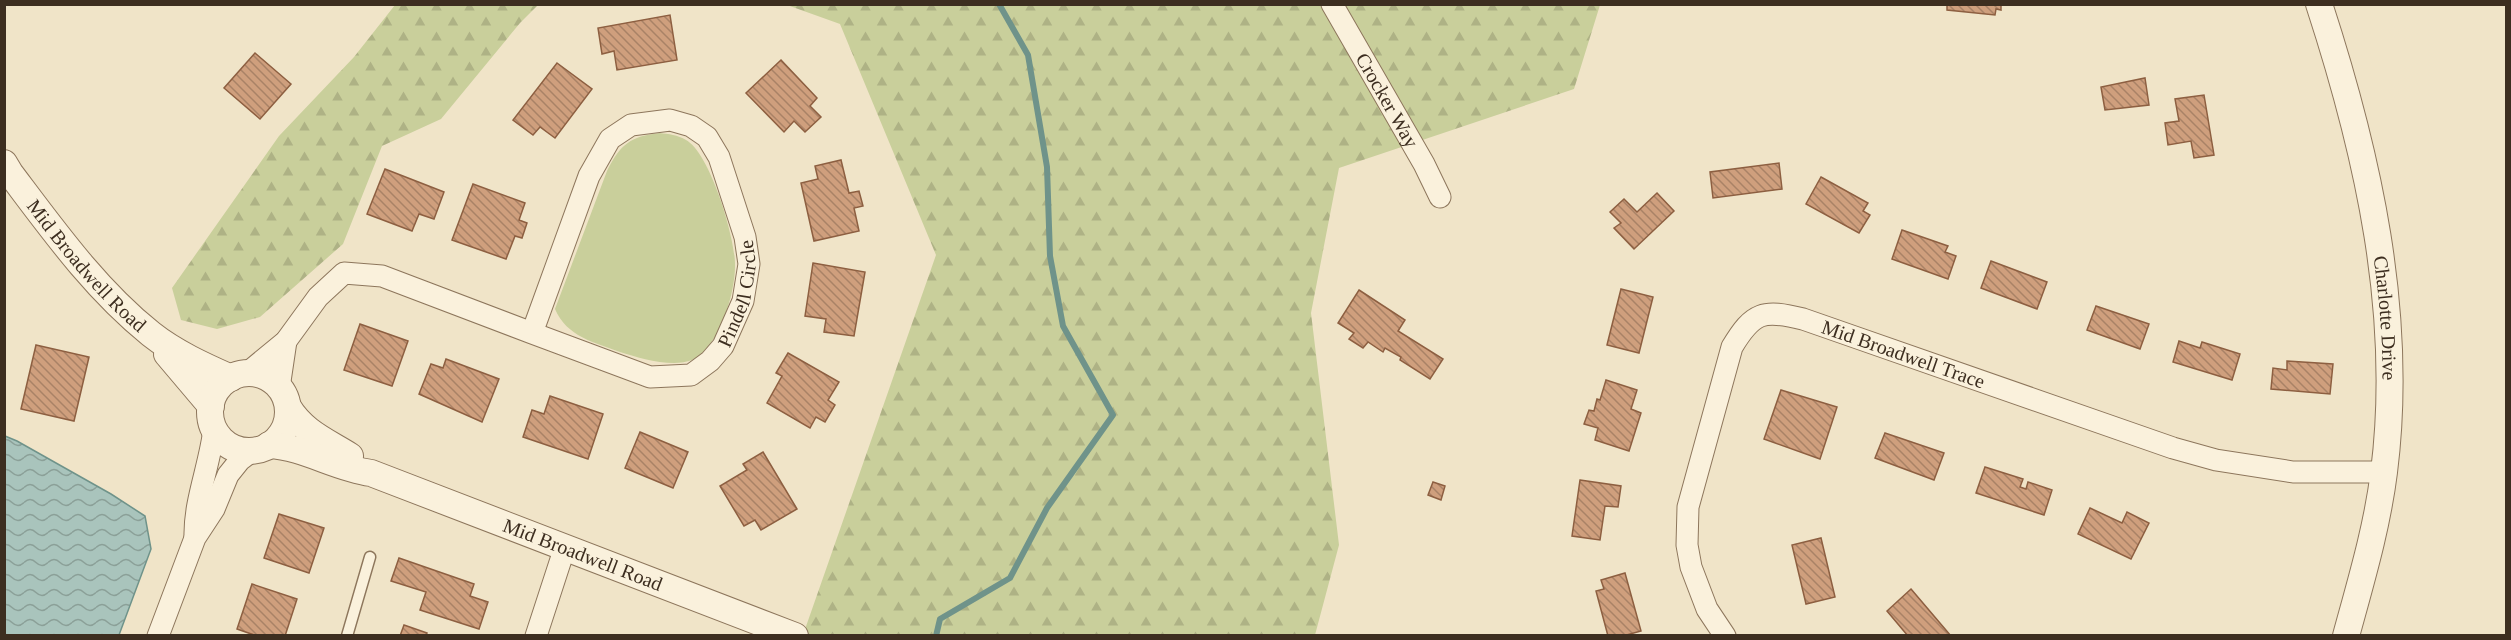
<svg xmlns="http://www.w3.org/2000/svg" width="2511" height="640" font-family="'Times New Roman',serif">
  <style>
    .grass { fill: #c9cf9b }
    .forest { fill: url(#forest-firs) }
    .water { fill: url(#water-waves); stroke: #6f938a; stroke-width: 1.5 }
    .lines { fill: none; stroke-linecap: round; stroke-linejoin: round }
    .stream { stroke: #6f938a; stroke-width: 6 }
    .building { fill: url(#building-back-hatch); stroke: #8d5f41; stroke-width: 1.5 }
    .service-casing { stroke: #8d765c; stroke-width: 13 }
    .minor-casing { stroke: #8d765c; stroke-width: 23 }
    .tertiary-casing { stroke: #8d765c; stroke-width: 28 }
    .service { stroke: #faf1dc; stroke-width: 10 }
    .minor { stroke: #faf1dc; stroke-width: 21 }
    .tertiary { stroke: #faf1dc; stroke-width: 26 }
    .labels { text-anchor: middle; stroke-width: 4.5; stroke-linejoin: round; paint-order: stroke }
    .street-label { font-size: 20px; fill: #3d2e20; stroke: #f7eed8 }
  </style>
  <defs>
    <pattern id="forest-firs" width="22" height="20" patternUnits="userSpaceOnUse" patternTransform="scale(1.5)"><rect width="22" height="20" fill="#c9cf9b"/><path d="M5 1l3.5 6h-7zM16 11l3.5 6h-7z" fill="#aeb285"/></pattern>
    <pattern id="water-waves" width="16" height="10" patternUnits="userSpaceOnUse" patternTransform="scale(1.5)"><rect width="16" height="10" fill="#a9c4bc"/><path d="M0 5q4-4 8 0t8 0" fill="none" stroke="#8ba098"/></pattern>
    <pattern id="building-back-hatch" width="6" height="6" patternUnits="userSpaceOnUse" patternTransform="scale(1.5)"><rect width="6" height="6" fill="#cf9f7d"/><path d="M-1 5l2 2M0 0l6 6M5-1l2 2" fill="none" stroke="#a98266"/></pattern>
  </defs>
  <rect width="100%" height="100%" fill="#f0e4c8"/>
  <path class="grass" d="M660,133C668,134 678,135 686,140C710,153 735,237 735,264C736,291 719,349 692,360C672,368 639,358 620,352C594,342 567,337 555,309L607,171C620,145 630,136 660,133Z"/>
  <g class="forest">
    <polygon points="395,5 538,5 520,23 441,119 382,146 343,244 260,317 217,329 181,320 172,288 279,136 354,57"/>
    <polygon points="787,5 1600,5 1574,89 1339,168 1311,313 1339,545 1315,635 803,635 936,255 840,24"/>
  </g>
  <polygon class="water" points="5,436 17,441 111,494 145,516 151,549 119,635 5,635"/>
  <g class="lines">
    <polyline class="stream" points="936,636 940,619 1010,578 1047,508 1113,415 1063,326 1050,256 1047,167 1028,55 999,4"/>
  </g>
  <g class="building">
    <polygon points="1947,4 2001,4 2001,10 1996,9 1995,15 1947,10"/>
    <polygon points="670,15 677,60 617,70 614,51 602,54 598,28"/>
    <polygon points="255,53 291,84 260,119 224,88"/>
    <polygon points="781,60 817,98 810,106 821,117 805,132 794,121 784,132 746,93"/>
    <polygon points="557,63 592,89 555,138 540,127 533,135 513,120"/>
    <polygon points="2145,78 2149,105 2105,110 2101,87"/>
    <polygon points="2204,95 2214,155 2194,158 2191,141 2168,145 2165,123 2179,121 2175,99"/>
    <polygon points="841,160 849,193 859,191 863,206 854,208 859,231 814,241 801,183 818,179 815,166"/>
    <polygon points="1779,163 1782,189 1713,198 1710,172"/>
    <polygon points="385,169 444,192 434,219 419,214 412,231 367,214"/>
    <polygon points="1821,177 1868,203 1863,211 1870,215 1859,233 1806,204"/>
    <polygon points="473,184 525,203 519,220 527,223 522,238 515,236 506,259 452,240"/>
    <polygon points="1657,193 1674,211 1634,249 1614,228 1621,223 1610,212 1624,199 1637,212"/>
    <polygon points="1902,230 1948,246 1945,252 1956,256 1948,279 1892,259"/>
    <polygon points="1991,261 2047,282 2037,309 1981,288"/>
    <polygon points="813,263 865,272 854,336 824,332 826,319 805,316"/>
    <polygon points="1621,289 1653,297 1639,353 1607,345"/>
    <polygon points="1359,290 1405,320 1398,331 1443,359 1430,379 1400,360 1401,357 1385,348 1383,352 1368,342 1363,348 1349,339 1354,333 1338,323"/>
    <polygon points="2096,306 2149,324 2140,349 2087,330"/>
    <polygon points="360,324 408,341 392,386 344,370"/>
    <polygon points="2179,341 2200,348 2202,342 2240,354 2232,380 2173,362"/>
    <polygon points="36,345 89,357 74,421 21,409"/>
    <polygon points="788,353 839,382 828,400 835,405 825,422 816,417 810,428 767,403 782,376 776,373"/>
    <polygon points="446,359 499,379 482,422 419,394 431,364 443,368"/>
    <polygon points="2287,361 2333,364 2330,394 2271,389 2273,368 2287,370"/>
    <polygon points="1606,380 1637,390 1631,409 1641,413 1629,451 1595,440 1598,428 1584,424 1589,410 1594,411 1597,399 1600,400"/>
    <polygon points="1781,390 1837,407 1820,459 1764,439"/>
    <polygon points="550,396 603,414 588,459 523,437 532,410 544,414"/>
    <polygon points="640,432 688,452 673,488 625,468"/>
    <polygon points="1885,433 1944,453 1934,480 1875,458"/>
    <polygon points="763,452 797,509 761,530 755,520 744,526 720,486 747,470 743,464"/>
    <polygon points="1985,467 2023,479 2020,487 2026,489 2028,482 2052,490 2044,515 1976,493"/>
    <polygon points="1580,480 1621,486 1618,507 1605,506 1600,540 1572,536"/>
    <polygon points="1433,482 1445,486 1441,500 1428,495"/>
    <polygon points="2090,508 2122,523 2127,512 2149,523 2131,559 2078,534"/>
    <polygon points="279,514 324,528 309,573 264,558"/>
    <polygon points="1821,538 1835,597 1806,604 1792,545"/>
    <polygon points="399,558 474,584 470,596 488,602 479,629 420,610 426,592 391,581"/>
    <polygon points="1625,573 1641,631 1623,636 1608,636 1596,591 1604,589 1601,580"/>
    <polygon points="252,584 297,599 285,636 257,636 237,629"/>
    <polygon points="1911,589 1951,636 1908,636 1887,611"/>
    <polygon points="404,625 427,633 426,636 400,636"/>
  </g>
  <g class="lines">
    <defs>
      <polyline id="service" points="347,636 370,557"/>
      <g id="minor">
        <path id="s1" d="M1332,4L1424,164L1440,197"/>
        <path id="s2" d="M246,374L286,341L318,297L344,273L382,276L532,333L650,377L691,375L710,361L723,346L743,301L749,264L745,237L719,157L707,137L691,126L670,120L631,125L610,139L589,176L532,333"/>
        <polyline points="279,388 286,341"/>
        <path d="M195,537C194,501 210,465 214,429"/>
        <polyline points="158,636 195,538 214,509 228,475 240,460 252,451"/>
        <polyline points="536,636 565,547"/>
        <path id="s3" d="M1725,636L1707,609L1691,567L1687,545L1688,507L1732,347C1753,312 1763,309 1803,319L2173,448L2216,460L2293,472H2384"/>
      </g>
      <g id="tertiary">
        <path id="s4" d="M2319,4C2368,154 2404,314 2384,472C2377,528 2361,581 2346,636"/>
        <path id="s5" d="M4,163L10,173C53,230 95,289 151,334C175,353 204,366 231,378"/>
        <polyline points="167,354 211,406"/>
        <circle cx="249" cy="412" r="39"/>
        <path d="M288,407C303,432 326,441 350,456"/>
        <path id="s6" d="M269,445C305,447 335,468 371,473L795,636"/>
      </g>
    </defs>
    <use href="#service" class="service-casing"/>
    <use href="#minor" class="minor-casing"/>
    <use href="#tertiary" class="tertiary-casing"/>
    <use href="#service" class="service"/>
    <use href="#minor" class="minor"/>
    <use href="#tertiary" class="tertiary"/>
  </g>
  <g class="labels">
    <g class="street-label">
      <text dy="7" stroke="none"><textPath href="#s1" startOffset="111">Crocker Way</textPath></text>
      <text dy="7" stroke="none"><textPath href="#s5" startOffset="132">Mid Broadwell Road</textPath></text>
      <text dy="7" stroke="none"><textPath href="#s2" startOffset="606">Pindell Circle</textPath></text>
      <text dy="7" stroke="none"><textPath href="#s4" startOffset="322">Charlotte Drive</textPath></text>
      <text dy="7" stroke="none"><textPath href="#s3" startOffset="496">Mid Broadwell Trace</textPath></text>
      <text dy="7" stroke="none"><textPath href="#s6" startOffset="333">Mid Broadwell Road</textPath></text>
    </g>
  </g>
  <rect width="2511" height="640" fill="none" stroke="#3d2e20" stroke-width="12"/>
</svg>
